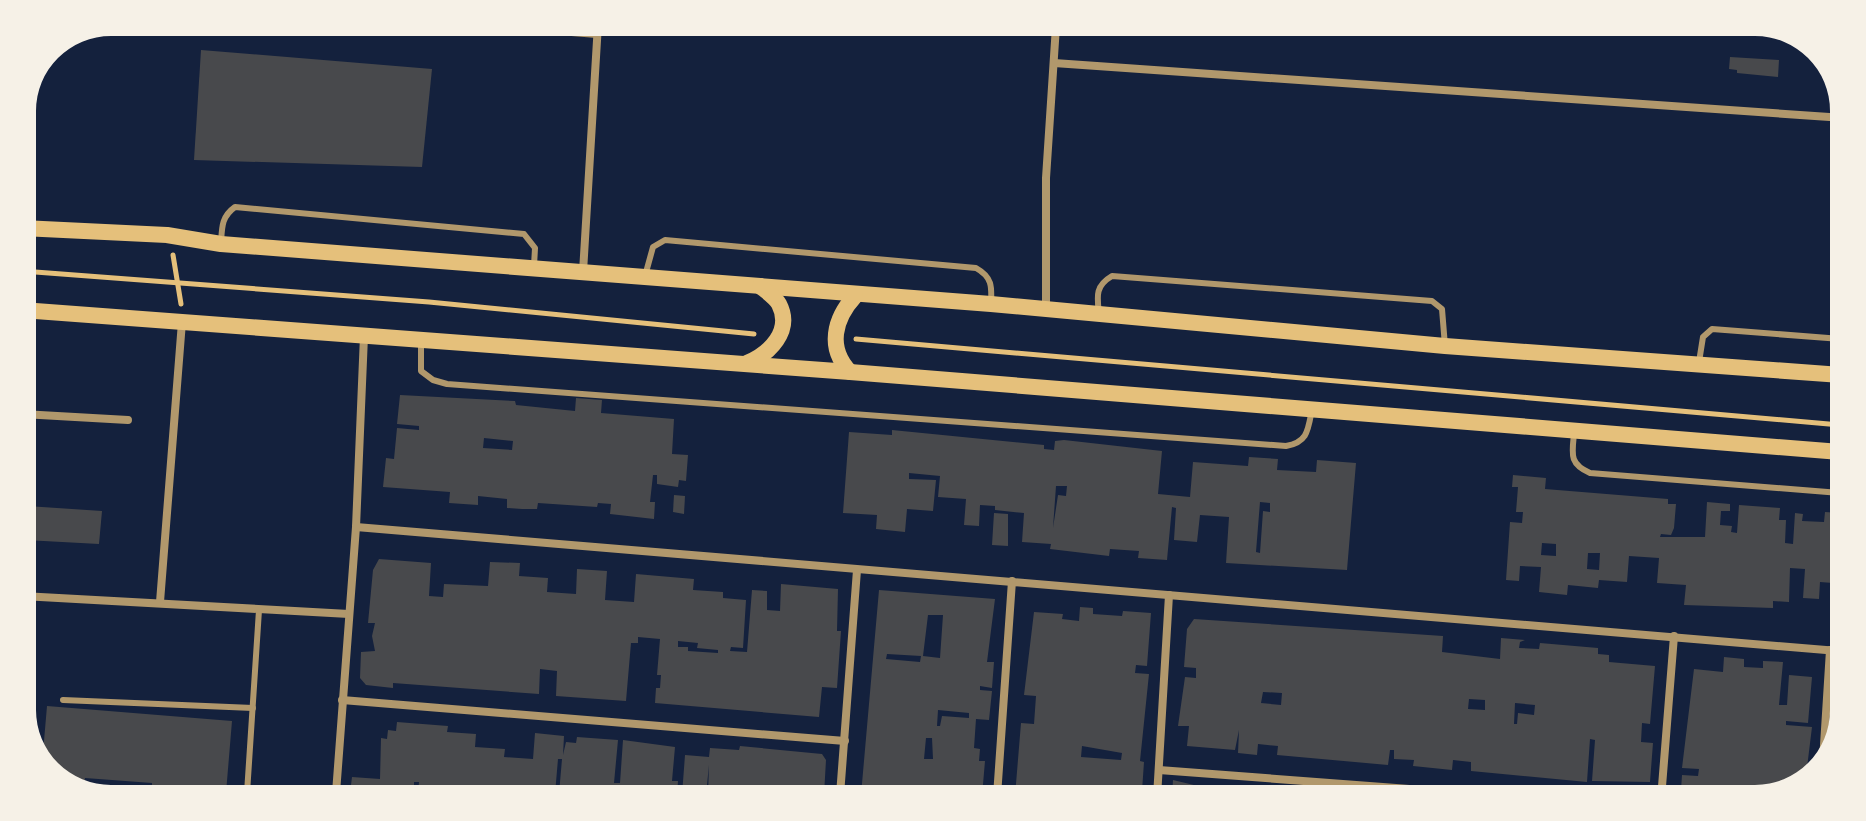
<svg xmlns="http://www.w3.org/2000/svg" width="1866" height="821" font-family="'PT Sans',sans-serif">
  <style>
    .building { fill: #48494c; fill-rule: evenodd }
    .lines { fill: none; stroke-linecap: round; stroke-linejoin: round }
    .path { stroke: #e5c07b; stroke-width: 5 }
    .service { stroke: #b1986c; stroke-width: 6 }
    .minor { stroke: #b1986c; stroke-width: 8 }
    .secondary { stroke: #e5c07b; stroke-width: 16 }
  </style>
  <rect width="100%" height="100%" fill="#14213d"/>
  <g class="building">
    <polygon points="201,50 432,69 422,167 194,160"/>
    <polygon points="1730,57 1779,60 1778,77 1737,73 1737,70 1729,69"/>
    <path d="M400,395L515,401L516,405L575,411L576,398L602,400L601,413L674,419L672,454L688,455L686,481L679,480L678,487L657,484V475H653L650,502H655L654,519L610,514L611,504L598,503L597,507L538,503L537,509H522L507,508V499L478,496V505L449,503L450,492L383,487L386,458L394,459L397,428L419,430V426L397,424ZM484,438L513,441L512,450L483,448Z"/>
    <path d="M892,430L1044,445V449L1054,450L1055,441L1064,440L1162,451L1158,494L1190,497L1193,462L1248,466L1249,457L1278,459L1277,470L1316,472L1317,460L1356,463L1347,570L1226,563L1229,517L1200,515L1197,542L1174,540L1176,508L1172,507L1167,560L1138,558L1139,551L1110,549L1109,556L1050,549L1051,544L1022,542L1024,513L995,510V506L980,505L979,526L964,525L966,499L938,497L940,476L909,473V479L936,480L933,511L907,509L905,532L876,529L877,515L843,513L849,432L892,435ZM1056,486H1067L1066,496L1058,495L1053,528ZM1260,502L1270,503V512L1263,511L1260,553L1256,552Z"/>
    <path d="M1513,475L1546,478L1545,489L1668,499V504H1676L1674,528L1671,535L1661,534L1660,537H1705L1707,502L1730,504V511H1721L1720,525L1732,526L1731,532L1737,533L1739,505L1780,508L1779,520H1786L1785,543L1793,544L1795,513L1803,514L1802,521L1824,522L1825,512L1839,513L1838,613L1831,612L1833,583L1820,582L1819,599L1803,598L1805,569L1790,568L1789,602L1773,601V608L1684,605L1686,585L1657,583L1659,558L1629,556L1627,582L1599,580L1598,588L1568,585L1567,595L1539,592L1541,567L1520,566L1519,581L1506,580L1510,522L1522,523L1523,512H1516L1518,487H1512ZM1542,543L1556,544V556L1541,555ZM1588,553H1600L1599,570L1587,569Z"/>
    <polygon points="674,495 685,496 684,514 673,512"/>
    <polygon points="27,506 102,511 99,544 25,540"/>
    <polygon points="994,513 1008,514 1008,546 992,545"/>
    <path d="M379,559L431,563L429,596L443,597L444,584L488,586L490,562L520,563L519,576L548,578L547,592L576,594L577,569L607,571L605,600L634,602L636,574L694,579L693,590L723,592V598L746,600L743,648L731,647L730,651L747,652L752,590L767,591V610L780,611L781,584L838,589L837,631H841L837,688L822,687L819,717L655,703L656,688H660L661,675H657L660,639L638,637V643H631L626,701L556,696L557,671L540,669L539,694L393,683V688L366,685L360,678L361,652L375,651L372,636L375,623H368L373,570ZM678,641L698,643L697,648L718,650V653L688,651V647H678Z"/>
    <path d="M879,590L995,599L987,662H994L992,688L980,686V690L992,691L989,720L976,719L974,748L980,749L979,761H985L982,796L861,795ZM928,615H943L940,658L923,656ZM887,654L921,656L920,662L886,659ZM938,710L969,713V718L942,716L940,726H937ZM926,738H932L933,759H924Z"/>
    <path d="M1080,607L1093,608V614L1122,616L1123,611L1151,613L1147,666L1136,665L1135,673L1149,674L1140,761L1144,762L1142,791L1138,796H1015L1021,723L1034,724L1036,696L1024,695L1034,612L1063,614L1062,619L1079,621ZM1082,746L1122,753L1121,760L1081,757Z"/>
    <path d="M1194,619L1443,636L1442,652L1500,659L1501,638L1525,640L1520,642L1519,648L1539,649L1540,643L1598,648V654L1609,655V662L1655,666L1650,724L1642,723L1641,742L1653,743L1650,782L1592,781L1595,740L1590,739L1587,782L1471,771V762L1453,760L1452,770L1413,766L1414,760L1394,759V750H1390L1388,765L1277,755L1278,746L1258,744L1257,755L1238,753L1239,730L1235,750L1187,746L1189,726H1178L1185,677L1196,678V668L1184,667L1187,629ZM1263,692L1282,693L1281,705L1261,703ZM1469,699L1485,700V710L1468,709ZM1515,703L1535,705L1534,715L1518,713L1517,724H1514Z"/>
    <polygon points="1724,657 1744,659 1744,667 1763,668 1763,661 1783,662 1779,705 1787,705 1789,675 1812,677 1808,723 1786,721 1786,725 1812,727 1805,784 1756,799 1685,799 1686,790 1681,790 1682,775 1698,776 1699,769 1682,768 1694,669 1723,672"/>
    <polygon points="47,706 232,721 226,793 152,792 152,783 85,778 84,792 76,792 42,764"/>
    <polygon points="397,722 448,726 447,732 476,734 475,747 505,749 504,757 533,759 535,733 564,736 563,755 566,742 576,743 577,737 618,740 614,783 620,783 623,740 675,747 672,781 678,781 677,795 559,794 562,759 558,759 555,794 501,789 501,794 418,793 419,782 414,782 414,793 350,793 352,777 380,779 381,738 387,739 388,730 396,731"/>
    <polygon points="740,746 822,754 826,760 824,795 708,795 709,765 706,795 682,795 685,755 709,757 710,748 739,750"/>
    <polygon points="1173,780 1198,786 1294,790 1293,794 1309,797 1172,797"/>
  </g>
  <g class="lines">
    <g class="path">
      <polyline points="173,255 181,304"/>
      <polyline points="22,271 429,302 754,334"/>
      <polyline points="856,339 1840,425"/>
    </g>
    <g class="service">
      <path d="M221,244C222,228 221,217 235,207L524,234L535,248L534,266"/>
      <path d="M645,276L653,247L665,240L976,268C992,277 992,286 991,304"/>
      <path d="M1099,314C1097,296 1095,286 1112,276L1432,301L1442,309L1445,346"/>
      <path d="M421,341V371L433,380L447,384L1286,446C1308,442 1308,430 1312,409"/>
      <polyline points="1699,362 1703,337 1712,329 1841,339"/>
      <path d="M1574,434C1572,454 1569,464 1590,473L1840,493"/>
      <polyline points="63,700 253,708"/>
      <polyline points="247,793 259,610"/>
    </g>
    <g class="minor">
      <polyline points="457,23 597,34"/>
      <polyline points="1054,63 1844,118"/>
      <polyline points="583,272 598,24"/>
      <polyline points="1046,309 1046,178 1056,26"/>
      <polyline points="22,414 128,420"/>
      <polyline points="356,527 1838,651"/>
      <polyline points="22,596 349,614"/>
      <polyline points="160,602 182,322"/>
      <polyline points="342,700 845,741"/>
      <polyline points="1823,761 1830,650"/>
      <polyline points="1159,770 1528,798"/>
      <polyline points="336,793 356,527 364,336"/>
      <polyline points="840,795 857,570"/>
      <polyline points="997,796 1012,581"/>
      <polyline points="1157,797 1169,595"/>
      <polyline points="1661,799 1674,636"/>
    </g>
    <g class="secondary">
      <polyline points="22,228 167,235 221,244 991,304 1445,346 1841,375"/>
      <polyline points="22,310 850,372 1840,452"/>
      <path d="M747,363C769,354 793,331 779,304C776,298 766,291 760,286"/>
      <path d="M850,372C827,348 834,319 855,296"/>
    </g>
  </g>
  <path d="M0 0H1866V821H0ZM111 36H1755A75 75 0 0 1 1830 111V710A75 75 0 0 1 1755 785H111A75 75 0 0 1 36 710V111A75 75 0 0 1 111 36Z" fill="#f6f1e7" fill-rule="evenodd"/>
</svg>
